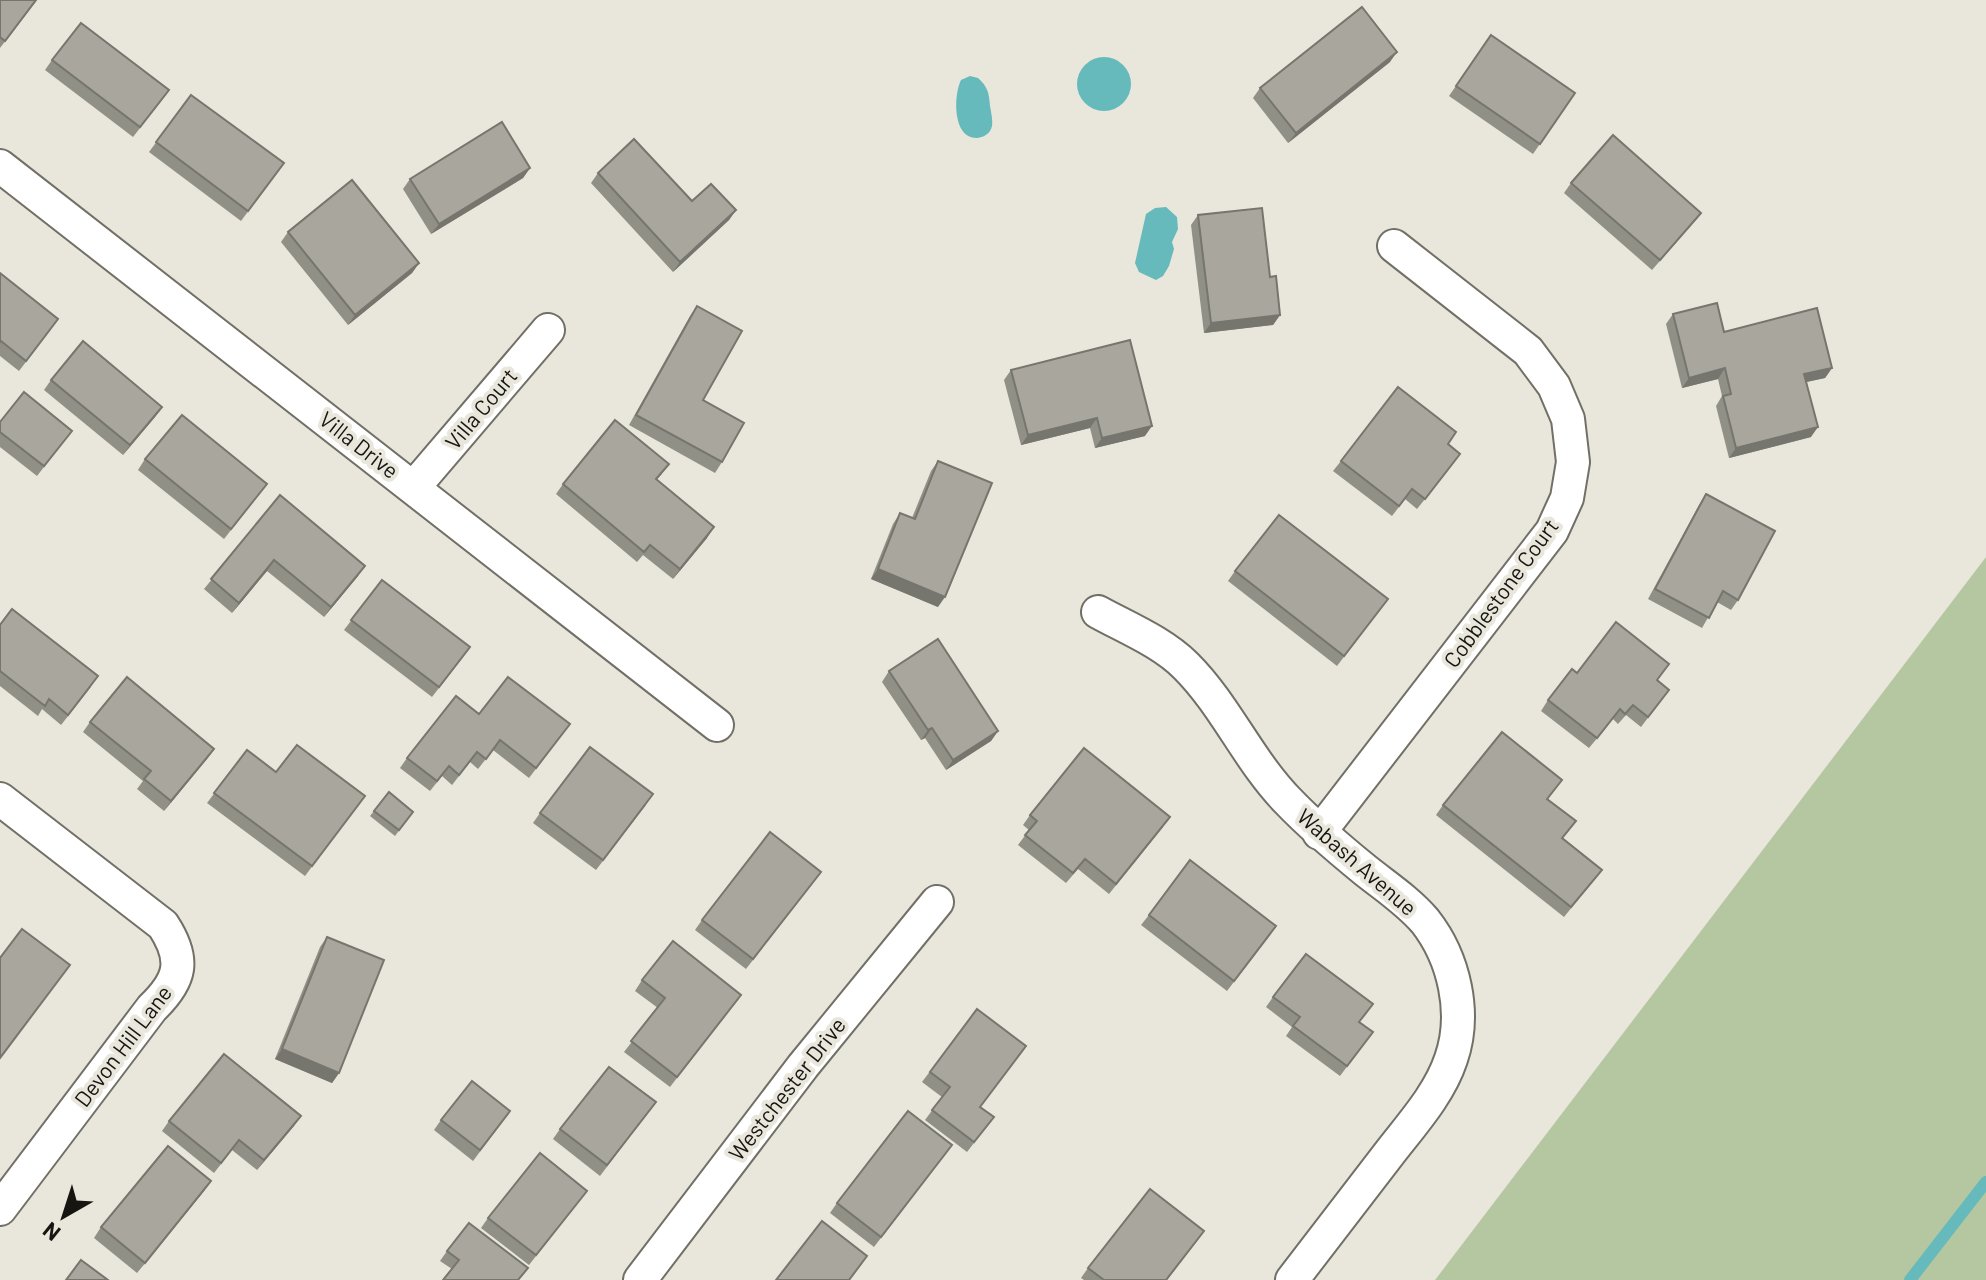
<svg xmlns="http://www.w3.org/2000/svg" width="1986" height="1280" font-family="Barlow,sans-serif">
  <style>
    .green { fill: #b5c7a0 }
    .water { fill: #66babb }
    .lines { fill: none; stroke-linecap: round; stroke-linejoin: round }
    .stream { stroke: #66babb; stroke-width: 12 }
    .street-casing { stroke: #727066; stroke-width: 36 }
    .street { stroke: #fff; stroke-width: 32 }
    .wall { fill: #919087 }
    .shaded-wall { fill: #76756e }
    .building { fill: #a9a79d; stroke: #76756e; stroke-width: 2 }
    .labels { text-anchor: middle; stroke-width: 8; stroke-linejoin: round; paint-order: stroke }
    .street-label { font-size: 22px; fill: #161512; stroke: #e9e6db }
  </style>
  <rect width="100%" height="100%" fill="#e9e6db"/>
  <polygon class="green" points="1986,557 1986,1280 1435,1280"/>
  <g class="water">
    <circle cx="1104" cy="84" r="27"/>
    <path d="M970,76L978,78C988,87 989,93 990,106C991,112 993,120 992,126C989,140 969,142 962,130C954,117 955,93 961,80Z"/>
    <polygon points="1166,207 1177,217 1178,229 1172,242 1174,249 1169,266 1163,276 1156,280 1139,272 1135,263 1146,214 1155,208"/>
  </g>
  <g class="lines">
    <polyline class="stream" points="1910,1280 1986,1182"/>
    <defs>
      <g id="street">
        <polyline points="0,166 717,725"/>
        <polyline points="414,487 548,330"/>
        <path d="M1098,612C1127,628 1162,642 1186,666C1226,706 1248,760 1288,801C1312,826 1338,848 1365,870C1385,886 1408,901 1425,921C1454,958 1467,1013 1451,1059C1439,1095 1411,1125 1388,1155C1356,1197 1324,1238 1292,1280"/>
        <path d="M0,799L163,925C186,960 181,980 152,1008L0,1209"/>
        <polyline points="1319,833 1552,531 1567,498 1573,462 1568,419 1554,386 1528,351 1394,246"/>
        <polyline points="640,1280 803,1066 937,902"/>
      </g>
    </defs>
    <use href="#street" class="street-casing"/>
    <use href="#street" class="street"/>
  </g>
  <g class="wall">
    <polygon points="0,0 37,0 0,48"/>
    <polygon points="1491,35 1575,93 1533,154 1449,96"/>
    <polygon points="52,60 162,100 133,137 45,70"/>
    <polygon points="1390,62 1288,143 1253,98 1260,88"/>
    <polygon points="191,95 284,163 241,221 149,152"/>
    <polygon points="530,168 523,178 431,234 403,189 410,179"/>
    <polygon points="598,173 692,201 736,210 729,220 673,272 591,183"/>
    <polygon points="1571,183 1701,213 1693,223 1652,270 1564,193"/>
    <polygon points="1198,215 1270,277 1280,315 1273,325 1204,333 1191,225"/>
    <polygon points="288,232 419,263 412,273 348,325 281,242"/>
    <polygon points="0,273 51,329 19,371 0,356"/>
    <polygon points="697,306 703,400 722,462 715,473 629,425 690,316"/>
    <polygon points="1673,314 1832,368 1825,378 1806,382 1811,437 1729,458 1716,406 1722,396 1718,379 1682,388 1666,324"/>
    <polygon points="1011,370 1145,436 1095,448 1090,428 1021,445 1004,380"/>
    <polygon points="51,380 162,407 123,455 44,390"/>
    <polygon points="0,422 72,431 37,476 0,447"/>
    <polygon points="1448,444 1460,454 1453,464 1417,509 1405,499 1392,516 1333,471 1341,461"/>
    <polygon points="145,459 267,484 224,539 138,470"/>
    <polygon points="938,461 938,607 871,579 893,524 900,513 912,518 931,471"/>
    <polygon points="662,474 656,480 707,538 673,579 643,555 637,562 556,494 563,484"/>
    <polygon points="1706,494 1738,600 1731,610 1717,602 1702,628 1648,599 1699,505"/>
    <polygon points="280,495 358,576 324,617 267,571 232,613 204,589"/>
    <polygon points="1235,571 1388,599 1337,666 1228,581"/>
    <polygon points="382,580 463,657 432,697 344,630"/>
    <polygon points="0,625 91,687 61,725 42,709 38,716 0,686"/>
    <polygon points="889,671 998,731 991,741 946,770 925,738 921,740 882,682"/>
    <polygon points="1577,673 1658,680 1669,690 1641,727 1626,715 1618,724 1613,719 1589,748 1541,711 1548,700"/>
    <polygon points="479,714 570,724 529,778 493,750 478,769 470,762 452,785 442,776 430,791 400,768 407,758"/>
    <polygon points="90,722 214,749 164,811 137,789 143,781 83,732"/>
    <polygon points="247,750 276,772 365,796 305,876 207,803"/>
    <polygon points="1555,790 1548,799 1563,838 1602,870 1564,917 1436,815 1443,805"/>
    <polygon points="389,792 413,812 395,836 370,816"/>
    <polygon points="646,805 596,870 533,823 540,813"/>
    <polygon points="1030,815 1163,827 1109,894 1078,869 1066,883 1018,845 1029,830 1023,825"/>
    <polygon points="821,872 746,969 695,930 702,920"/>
    <polygon points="1149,915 1269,936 1227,991 1141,925"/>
    <polygon points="327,937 339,1073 332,1083 275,1059 320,947"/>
    <polygon points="642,980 741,995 670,1087 624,1052 658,1008 635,991"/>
    <polygon points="1273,997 1360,1022 1373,1032 1340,1076 1286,1036 1292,1027 1266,1007"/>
    <polygon points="977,1009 981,1107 994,1117 967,1152 925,1120 942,1097 922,1082"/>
    <polygon points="656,1102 600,1176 553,1139 560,1129"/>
    <polygon points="301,1116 257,1170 232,1150 214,1173 162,1131 169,1121"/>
    <polygon points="441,1120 503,1121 473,1161 434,1130"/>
    <polygon points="952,1145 874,1247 830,1213 837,1203"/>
    <polygon points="204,1191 137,1273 94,1238 101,1227"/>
    <polygon points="587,1191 529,1265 481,1228 488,1218"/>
    <polygon points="1197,1241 1167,1280 1084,1280 1081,1278 1088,1268"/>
    <polygon points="447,1251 528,1268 452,1269 440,1261"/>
  </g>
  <g class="shaded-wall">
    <polygon points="1397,52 1390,62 1288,143 1296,133"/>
    <polygon points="530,168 523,178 431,234 439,224"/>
    <polygon points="736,210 729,220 673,272 680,262"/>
    <polygon points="419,263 412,273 348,325 355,315"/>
    <polygon points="1280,315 1273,325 1204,333 1211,323"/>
    <polygon points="1725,368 1718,379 1682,388 1689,378"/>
    <polygon points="1832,368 1825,378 1797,384 1804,374"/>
    <polygon points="162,407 155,417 123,455 130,445"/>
    <polygon points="1097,418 1090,428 1021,445 1028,435"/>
    <polygon points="1152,426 1145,436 1095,448 1102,438"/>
    <polygon points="1818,427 1811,437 1729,458 1736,448"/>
    <polygon points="714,527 707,538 673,579 680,569"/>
    <polygon points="274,560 267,571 232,613 239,603"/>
    <polygon points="365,566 358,576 324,617 331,607"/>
    <polygon points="878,569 945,597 938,607 871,579"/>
    <polygon points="932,728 925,738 921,740 928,730"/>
    <polygon points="998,731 991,741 946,770 953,760"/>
    <polygon points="214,749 207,759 164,811 171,801"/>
    <polygon points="282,1049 339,1073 332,1083 275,1059"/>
    <polygon points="301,1116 294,1126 257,1170 264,1160"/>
    <polygon points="211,1181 204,1191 137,1273 145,1263"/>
  </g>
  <g class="building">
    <polygon points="0,0 36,0 5,41 0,37"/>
    <polygon points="1362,7 1397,52 1296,133 1260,88"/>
    <polygon points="81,23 169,90 140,127 52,60"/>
    <polygon points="1491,35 1575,93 1540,144 1456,86"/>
    <polygon points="191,95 284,163 248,211 156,142"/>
    <polygon points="502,122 530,168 439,224 410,179"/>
    <polygon points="1613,135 1701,213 1660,260 1571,183"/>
    <polygon points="634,139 692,201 711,184 736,210 680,262 598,173"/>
    <polygon points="352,180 419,263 355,315 288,232"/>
    <polygon points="1262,208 1270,277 1276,276 1280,315 1211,323 1198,215"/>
    <polygon points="0,273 58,319 26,361 1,341 0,342"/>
    <polygon points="1717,303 1724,332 1817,308 1832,368 1804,374 1818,427 1736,448 1723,396 1731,394 1725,368 1689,378 1673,314"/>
    <polygon points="697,306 742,331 703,400 744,423 722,462 636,415"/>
    <polygon points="1130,340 1152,426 1102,438 1097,418 1028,435 1011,370"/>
    <polygon points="83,341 162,407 130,445 51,380"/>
    <polygon points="1398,387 1456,432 1448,444 1460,454 1425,499 1412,489 1399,506 1341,461"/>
    <polygon points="24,392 72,431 44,466 0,432 0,422"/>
    <polygon points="182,415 267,484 231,529 145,459"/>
    <polygon points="615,420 669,464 656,479 714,527 680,569 650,545 644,552 563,484"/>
    <polygon points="938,461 992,483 945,597 878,569 900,513 915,519"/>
    <polygon points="1706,494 1775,531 1738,600 1723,591 1709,618 1655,589"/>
    <polygon points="280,495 365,566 331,607 274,560 239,603 211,579"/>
    <polygon points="1279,515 1388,599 1344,656 1235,571"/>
    <polygon points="382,580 470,647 439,687 351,620"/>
    <polygon points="12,609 98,676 68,715 49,699 45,706 0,671 0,625"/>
    <polygon points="1616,622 1669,664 1657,680 1669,690 1648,717 1633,705 1625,714 1620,709 1597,738 1548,700 1572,669 1577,673"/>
    <polygon points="938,639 998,731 953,760 932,728 928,730 889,671"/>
    <polygon points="127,677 214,749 171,801 144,779 151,771 90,722"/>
    <polygon points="508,677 570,724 536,768 500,740 486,759 477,752 459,775 449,766 437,781 407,758 456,696 479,714"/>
    <polygon points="1502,732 1562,780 1547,799 1576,821 1562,838 1602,870 1571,907 1443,805"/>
    <polygon points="297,745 365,796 312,866 214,793 247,750 276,772"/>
    <polygon points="590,747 653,794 603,860 540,813"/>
    <polygon points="1084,748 1170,817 1116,884 1085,859 1073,873 1025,835 1037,821 1030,815"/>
    <polygon points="389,792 413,812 399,830 374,811"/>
    <polygon points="770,832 821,872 753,959 702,920"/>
    <polygon points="1190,860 1276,926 1234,981 1149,915"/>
    <polygon points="22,929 70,965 0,1058 0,958"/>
    <polygon points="327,937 384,960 339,1073 282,1049"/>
    <polygon points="673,941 741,995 677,1077 631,1041 665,998 642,980"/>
    <polygon points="1306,954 1373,1004 1359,1022 1373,1032 1347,1066 1293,1026 1300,1017 1273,997"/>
    <polygon points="977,1009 1026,1046 980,1107 994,1117 974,1142 932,1110 950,1087 930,1072"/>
    <polygon points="224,1054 301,1116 264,1160 239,1140 221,1163 169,1121"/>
    <polygon points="609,1067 656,1102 607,1165 560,1129"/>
    <polygon points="472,1081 510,1111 480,1150 441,1120"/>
    <polygon points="908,1111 952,1145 881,1237 837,1203"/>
    <polygon points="168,1146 211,1181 145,1263 101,1227"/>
    <polygon points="540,1153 587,1191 536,1255 488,1218"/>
    <polygon points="1150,1189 1204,1231 1166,1280 1104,1280 1088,1268"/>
    <polygon points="822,1221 867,1256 849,1280 776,1280"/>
    <polygon points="469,1223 528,1268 518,1280 443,1280 459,1260 447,1251"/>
    <polygon points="81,1260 108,1280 66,1280"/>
  </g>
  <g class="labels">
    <g class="street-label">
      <text transform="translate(481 409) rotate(-50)" y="8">Villa Court</text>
      <text transform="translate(359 445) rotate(38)" y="8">Villa Drive</text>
      <text transform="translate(1501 593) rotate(-54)" y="8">Cobblestone Court</text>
      <text transform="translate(1357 862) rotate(41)" y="8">Wabash Avenue</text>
      <text transform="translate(123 1046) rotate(-53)" y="8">Devon Hill Lane</text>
      <text transform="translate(787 1089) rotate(-52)" y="8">Westchester Drive</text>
    </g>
  </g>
  <g transform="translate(64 1216) rotate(219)" stroke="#e9e6db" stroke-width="6" paint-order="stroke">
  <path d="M0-6L14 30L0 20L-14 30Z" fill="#161512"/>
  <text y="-12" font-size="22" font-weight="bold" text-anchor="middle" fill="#161512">N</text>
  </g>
</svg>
